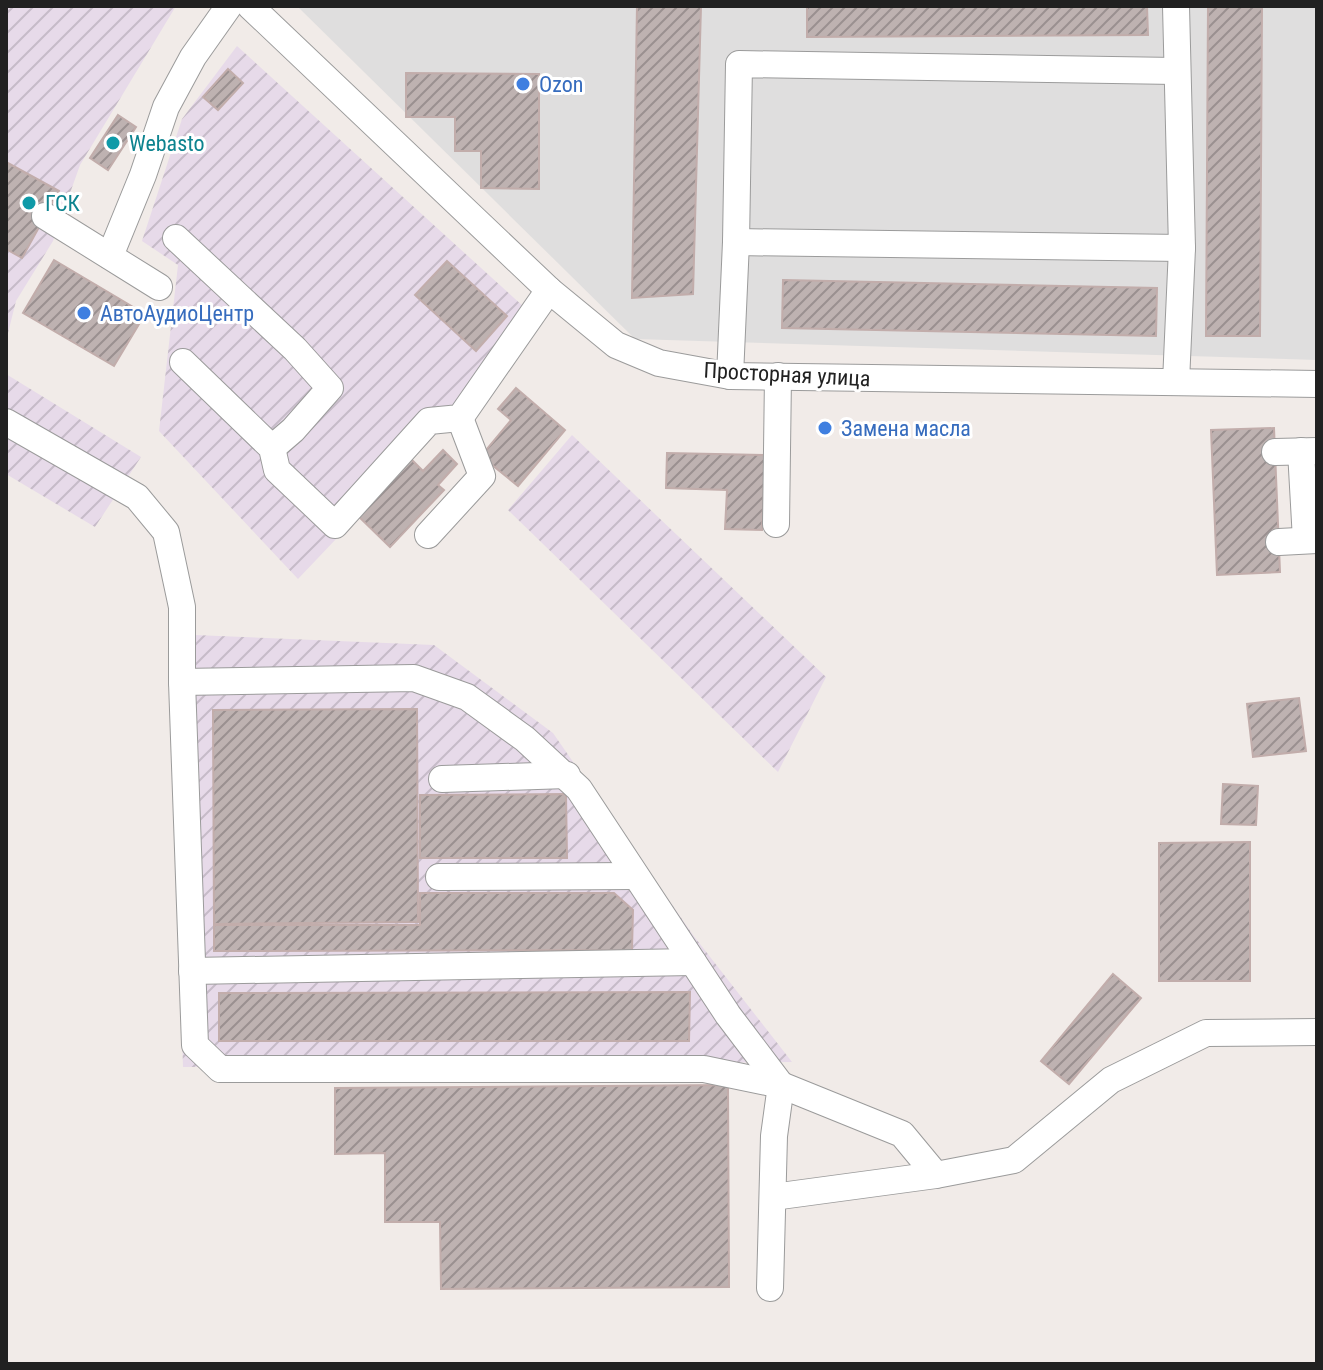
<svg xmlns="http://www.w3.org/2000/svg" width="1323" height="1370" font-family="'Roboto Condensed',sans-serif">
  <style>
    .residential { fill: #dfdede }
    .industrial { fill: url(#industrial-furrows) }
    .building { fill: url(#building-hatch); stroke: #c2adab; stroke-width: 2 }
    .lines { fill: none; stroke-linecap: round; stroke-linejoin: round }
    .minor-casing { stroke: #9b9b9b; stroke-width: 28 }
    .minor { stroke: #fff; stroke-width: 26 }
    .shop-dot { fill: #3f7fe0; stroke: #fff; stroke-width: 3 }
    .culture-dot { fill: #0f9aa8; stroke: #fff; stroke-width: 3 }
    .labels { text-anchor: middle; stroke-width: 6; stroke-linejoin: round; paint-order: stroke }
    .shop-label { font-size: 22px; fill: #366cbe; stroke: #fff; text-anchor: start }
    .culture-label { font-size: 22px; fill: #0d838f; stroke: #fff; text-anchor: start }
    .street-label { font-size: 22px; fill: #212121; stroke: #fff }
  </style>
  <defs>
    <pattern id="industrial-furrows" width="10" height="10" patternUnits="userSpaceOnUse" patternTransform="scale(2)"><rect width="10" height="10" fill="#e7dae9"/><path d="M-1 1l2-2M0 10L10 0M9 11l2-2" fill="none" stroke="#c6bbc8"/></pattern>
    <pattern id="building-hatch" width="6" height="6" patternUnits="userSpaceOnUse" patternTransform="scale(2)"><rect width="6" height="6" fill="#beb2b1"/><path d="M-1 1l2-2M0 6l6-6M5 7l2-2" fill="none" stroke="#9a9090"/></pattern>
  </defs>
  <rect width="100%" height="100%" fill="#f1ebe8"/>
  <polygon class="residential" points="297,6 1317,6 1317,360 635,339"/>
  <g class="industrial">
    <polygon points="6,6 176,6 80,165 53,241 16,301 6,341"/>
    <polygon points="237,46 525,308 472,396 298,579 159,431 178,265 142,241 182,119"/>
    <polygon points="6,374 141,457 95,527 6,474"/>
    <polygon points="572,435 826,677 778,772 508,510"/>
    <polygon points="170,634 434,645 553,733 693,935 792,1062 183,1067"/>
  </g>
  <g class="building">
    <polygon points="637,6 701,6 693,294 632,298"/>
    <polygon points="807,6 1147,6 1148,35 807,37"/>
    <polygon points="1208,6 1262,6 1260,336 1206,336"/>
    <polygon points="228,69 243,83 218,110 203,97"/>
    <polygon points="406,73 539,74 539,189 481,188 481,151 455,151 455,117 406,117"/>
    <polygon points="118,115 136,127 108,170 90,158"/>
    <polygon points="6,162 59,191 22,258 6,249"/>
    <polygon points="54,260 145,314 114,366 23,313"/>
    <polygon points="447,261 507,316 476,351 415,295"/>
    <polygon points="783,280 1157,288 1156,336 782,328"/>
    <polygon points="516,388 565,430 518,486 481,456 511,420 498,409"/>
    <polygon points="1274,428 1280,572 1217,575 1211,430"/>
    <polygon points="443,450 457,464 438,485 444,490 390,547 354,512 408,456 423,471"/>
    <polygon points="667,453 765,455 762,530 725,529 727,490 666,488"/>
    <polygon points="1299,698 1306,751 1253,757 1247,704"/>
    <polygon points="417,709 418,922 214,924 213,710"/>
    <polygon points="1223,784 1258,786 1256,825 1221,824"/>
    <polygon points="566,794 567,858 420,858 420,795"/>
    <polygon points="1250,842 1250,981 1159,981 1159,843"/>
    <polygon points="420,893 614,893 633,910 632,950 214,951 214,925 420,925"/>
    <polygon points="1113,974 1141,998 1069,1084 1041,1061"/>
    <polygon points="690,992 689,1041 219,1041 219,993"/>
    <polygon points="728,1085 729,1287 441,1289 440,1222 385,1222 385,1153 335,1154 335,1088"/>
  </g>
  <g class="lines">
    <defs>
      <g id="minor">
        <polyline points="250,6 549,290 616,345 659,363 730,376 1317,384"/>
        <polyline points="45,216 159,287"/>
        <polyline points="176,238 295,349 330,388 293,430 272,448"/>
        <polyline points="736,242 739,64 1176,71"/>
        <polyline points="110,256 143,175 166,107 193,57 229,6"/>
        <polyline points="183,362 272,448 277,470 335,525 429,421 460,418 549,290"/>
        <polyline points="730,376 736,242 1182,248"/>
        <polyline points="1176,382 1182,248 1176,6"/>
        <polyline points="6,422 137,497 166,532 182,607 182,682 195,1045 220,1069 704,1069 781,1085 902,1134 936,1175"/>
        <polyline points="1301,451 1306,540"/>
        <polyline points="1275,452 1317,451"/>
        <polyline points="776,524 778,376"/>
        <polyline points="428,535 482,476 460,418"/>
        <polyline points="1279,542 1317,540"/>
        <polyline points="182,682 414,678 467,697 525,739 579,789 728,1015 781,1085 774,1136 770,1288"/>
        <polyline points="442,779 567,775"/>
        <polyline points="439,877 635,876"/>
        <polyline points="192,971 693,962"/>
        <polyline points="773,1197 936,1175 1014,1160 1111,1080 1206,1033 1317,1032"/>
      </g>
    </defs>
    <use href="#minor" class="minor-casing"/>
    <use href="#minor" class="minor"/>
  </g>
  <g class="shop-dot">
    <circle cx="523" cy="84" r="8"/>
    <circle cx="84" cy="313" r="8"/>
    <circle cx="825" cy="428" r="8"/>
  </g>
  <g class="culture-dot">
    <circle cx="113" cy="143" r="8"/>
    <circle cx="29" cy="203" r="8"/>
  </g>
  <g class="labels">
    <g class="shop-label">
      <text x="539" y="92">Ozon</text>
      <text x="100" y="321">АвтоАудиоЦентр</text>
      <text x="841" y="436">Замена масла</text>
    </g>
    <g class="culture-label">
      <text x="129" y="151">Webasto</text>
      <text x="45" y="211">ГСК</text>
    </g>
    <g class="street-label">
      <text transform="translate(787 374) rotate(3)" y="8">Просторная улица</text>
    </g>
  </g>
  <rect width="1323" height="1370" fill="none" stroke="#212121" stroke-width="16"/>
</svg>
